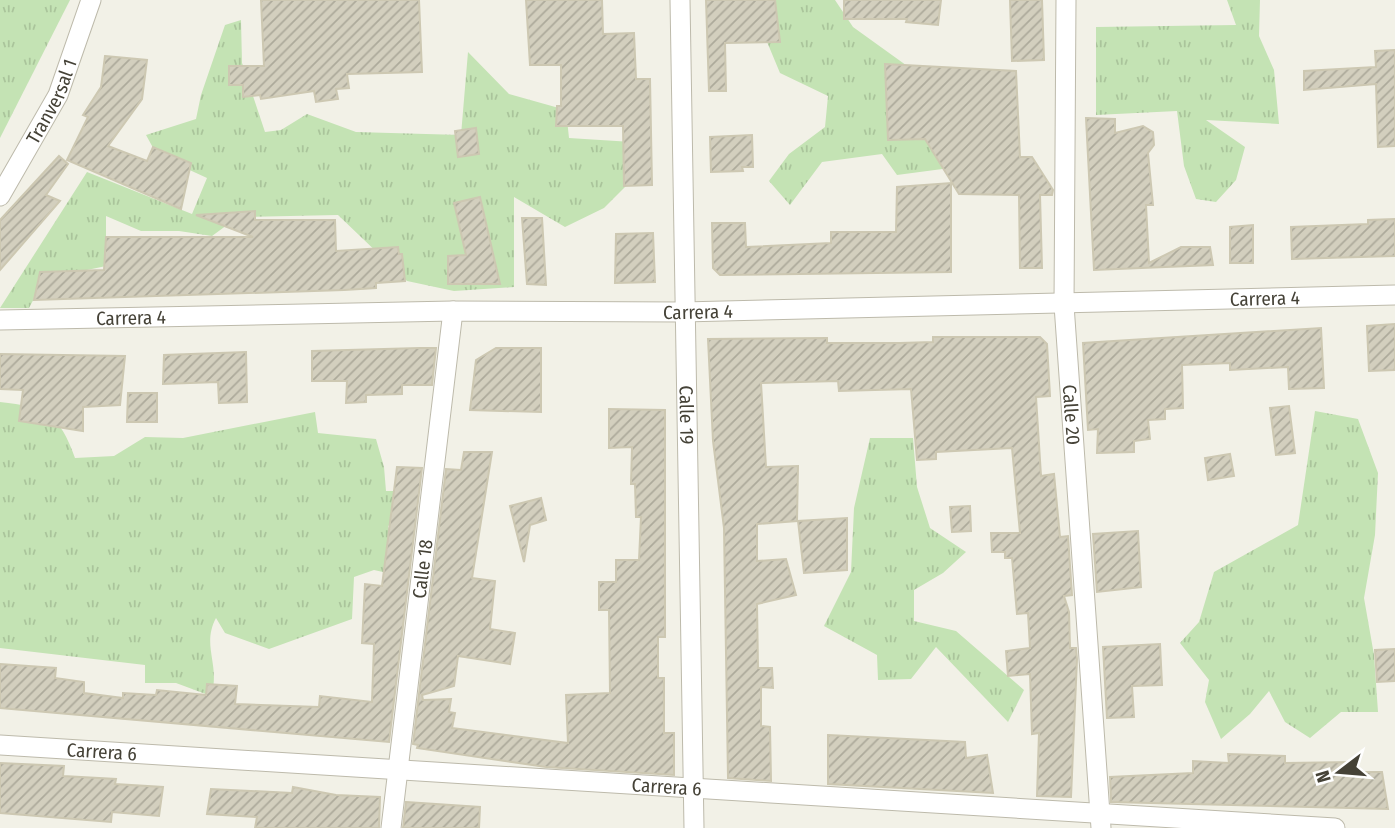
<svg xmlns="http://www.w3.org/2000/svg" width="1395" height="828" font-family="'Fira Sans Condensed',sans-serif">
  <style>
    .grass { fill: url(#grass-tufts) }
    .building { fill: url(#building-hatch); stroke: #cdc8b2; stroke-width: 2 }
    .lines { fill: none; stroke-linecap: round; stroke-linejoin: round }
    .street-casing { stroke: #bdbaab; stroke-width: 21 }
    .street { stroke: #fff; stroke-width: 19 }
    .labels { text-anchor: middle; stroke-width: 6; stroke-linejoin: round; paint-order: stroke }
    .street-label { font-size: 19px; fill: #454237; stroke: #fff }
  </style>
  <defs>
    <pattern id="grass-tufts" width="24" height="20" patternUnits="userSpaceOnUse" patternTransform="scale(1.75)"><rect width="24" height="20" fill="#c4e3b4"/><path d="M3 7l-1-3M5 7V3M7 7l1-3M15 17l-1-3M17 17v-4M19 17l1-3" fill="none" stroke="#aac49b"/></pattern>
    <pattern id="building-hatch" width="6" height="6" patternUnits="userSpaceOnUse" patternTransform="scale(1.75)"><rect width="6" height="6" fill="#d3cfbe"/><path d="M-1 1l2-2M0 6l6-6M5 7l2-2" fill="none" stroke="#adaa9b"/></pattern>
  </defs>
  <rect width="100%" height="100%" fill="#f2f1e7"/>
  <g class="grass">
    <polygon points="0,0 70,0 0,138"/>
    <polygon points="770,0 835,0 853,27 910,68 950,168 897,175 882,154 822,162 790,205 769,181 789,154 825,127 828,96 780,73 765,37"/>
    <polygon points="1227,0 1260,0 1259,36 1274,70 1279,124 1206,120 1245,147 1236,180 1216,202 1196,199 1184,166 1177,111 1096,115 1096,27 1236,25"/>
    <polygon points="241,20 242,63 265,132 281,130 307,114 356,132 461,135 468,52 509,94 566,110 569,138 632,142 634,178 604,208 565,227 514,197 514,287 454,291 407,281 338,215 238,217 212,236 179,231 141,231 106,216 106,266 73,273 48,272 29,308 0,308 87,172 192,214 207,178 157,155 146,135 196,119 201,95 225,25"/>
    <path d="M0,402C46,407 60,415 75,458L114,456L145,437L183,438L315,412L318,433L376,439L384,467L386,491H408L404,517L388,526L405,577L374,570L354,577L352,619L269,649L225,633L216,618C201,646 221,665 211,696L176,683H145V665L0,648Z"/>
    <polygon points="1315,411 1358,419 1378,473 1375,535 1364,598 1374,655 1378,712 1341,712 1310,738 1285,722 1269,691 1250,714 1221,739 1205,702 1209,680 1180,643 1199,622 1214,572 1298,525"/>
    <polygon points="870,438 913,438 917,487 930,528 966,552 943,573 914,590 914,621 956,631 1024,690 1008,722 936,647 911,679 878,680 877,655 824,626 851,572 854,508"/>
  </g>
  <g class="building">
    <polygon points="261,0 419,0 422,72 347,74 349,88 336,89 338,99 316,102 314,91 261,99 260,95 243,97 243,85 229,85 229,66 264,66"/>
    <polygon points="526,0 602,0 603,34 634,33 636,79 650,79 652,185 624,186 623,126 556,126 557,106 561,106 561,65 530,65"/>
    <polygon points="706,0 775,0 780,42 725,43 726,91 709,91"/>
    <polygon points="844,0 941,0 938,25 906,22 907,19 844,19"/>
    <polygon points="1010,0 1042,0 1044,60 1012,61"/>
    <polygon points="1395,50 1395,146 1378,147 1376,84 1304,90 1304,71 1376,67 1375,51"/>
    <polygon points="105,56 147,60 142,99 108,146 147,161 153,147 191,163 181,209 67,160 88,117 83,115 101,87"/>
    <polygon points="885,64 1016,71 1020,157 1032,157 1053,190 1052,195 1040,195 1042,268 1020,268 1019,195 959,194 925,139 888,140"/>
    <polygon points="1086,118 1115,119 1115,133 1143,126 1153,132 1154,145 1148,153 1153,205 1146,205 1149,263 1181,247 1210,247 1213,265 1094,270"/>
    <polygon points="476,128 479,154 458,157 455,131"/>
    <polygon points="752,135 753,167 742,167 743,171 711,172 710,137"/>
    <polygon points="59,156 68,164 46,195 60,201 0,270 0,220"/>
    <polygon points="951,183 951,272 720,275 713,268 712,223 745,223 746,247 831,243 831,232 896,232 897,187"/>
    <polygon points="480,197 500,284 448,284 448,256 466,255 454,203"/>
    <polygon points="255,211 255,220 335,220 336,251 398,247 399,254 402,254 405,281 376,283 376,288 344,290 34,300 40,272 104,270 106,237 253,237 196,215"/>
    <polygon points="522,218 542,218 546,285 527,284"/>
    <polygon points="1395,219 1395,256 1292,259 1291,227 1368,224 1368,220"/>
    <polygon points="1253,225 1253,263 1230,263 1230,227"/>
    <polygon points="653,233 655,282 615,283 616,234"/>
    <polygon points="1395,324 1395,370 1369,371 1367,326"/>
    <polygon points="1321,328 1324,388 1289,389 1288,367 1230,370 1230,363 1182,365 1183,408 1165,409 1165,419 1148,420 1150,439 1134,441 1134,452 1097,453 1098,429 1088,430 1083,343"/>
    <polygon points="933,337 1040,337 1047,344 1050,396 1036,397 1041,476 1054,474 1060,537 1068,536 1072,595 1064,596 1069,612 1070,648 1076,648 1077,659 1071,797 1037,796 1039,733 1032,734 1030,674 1008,676 1006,651 1030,648 1028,613 1017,614 1012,558 1005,558 1005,552 992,552 991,533 1020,533 1012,448 936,452 936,459 917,460 911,389 839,391 838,381 761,383 766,467 798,466 797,521 757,524 757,561 786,559 796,595 757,604 758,668 772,668 773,688 761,687 761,726 770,727 771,781 728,778 724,528 713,441 708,339 827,338 827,343 900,343 933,342"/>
    <polygon points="420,348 436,348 432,385 402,385 402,394 366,395 366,402 346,403 347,381 312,381 312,351"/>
    <polygon points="496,348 541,348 541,412 470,410 476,360"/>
    <polygon points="246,352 247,402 219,403 218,382 163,384 164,355"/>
    <polygon points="0,354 125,356 120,405 83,407 83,431 19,421 23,390 0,389"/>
    <polygon points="128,393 157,393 157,422 127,422"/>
    <polygon points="1289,406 1295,453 1276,455 1270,408"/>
    <polygon points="609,409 665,410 665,637 658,637 658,678 664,678 664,733 674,733 674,775 546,767 417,748 418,745 413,744 446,469 461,470 464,452 492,452 472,578 495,581 490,629 515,633 510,664 458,656 454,686 422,695 423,700 451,699 449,712 455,713 452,728 568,743 566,695 610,693 609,610 599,610 599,582 616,582 616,560 639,560 641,517 636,517 635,484 631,484 632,447 609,448"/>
    <polygon points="1230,454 1234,476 1208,480 1205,458"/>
    <polygon points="397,467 422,468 389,742 0,708 0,664 56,668 55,678 84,682 84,693 123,698 123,693 156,695 157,690 206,695 207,684 237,686 235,704 319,707 320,696 372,702 374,644 362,643 365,584 382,586"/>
    <polygon points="541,498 546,520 530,525 524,562 510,506"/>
    <polygon points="970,506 971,531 952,532 950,507"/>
    <polygon points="847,518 847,570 804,573 798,521"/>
    <polygon points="1138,531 1141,587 1097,592 1093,534"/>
    <polygon points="1160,644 1162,685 1132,686 1134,717 1107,718 1103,647"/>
    <polygon points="1395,649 1395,681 1377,682 1375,650"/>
    <polygon points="828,735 965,742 966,758 987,755 993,793 828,784"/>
    <polygon points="1228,754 1285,756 1285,763 1354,762 1355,772 1382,772 1388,809 1111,802 1110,777 1193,773 1193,761 1229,763"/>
    <polygon points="0,763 64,766 63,776 116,779 115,784 163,787 159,816 112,812 111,822 0,813"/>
    <polygon points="293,787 336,795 380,797 379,828 255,828 257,817 207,814 211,789 292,793"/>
    <polygon points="406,802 480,807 479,828 403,828"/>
  </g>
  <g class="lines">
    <defs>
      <g id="street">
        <path id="s1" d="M680,0L694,828"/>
        <path id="s2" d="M1066,0L1064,305L1101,828"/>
        <path id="s3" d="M0,196L58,95L91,0"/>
        <path id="s4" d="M0,320L453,311L683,312L1395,295"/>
        <path id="s5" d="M0,745L1335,828"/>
        <path id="s6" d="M391,828L453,311"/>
      </g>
    </defs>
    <use href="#street" class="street-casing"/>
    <use href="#street" class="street"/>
  </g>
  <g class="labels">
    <g class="street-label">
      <text dy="7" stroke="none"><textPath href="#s3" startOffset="108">Tranversal 1</textPath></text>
      <text dy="7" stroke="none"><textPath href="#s4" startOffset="1265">Carrera 4</textPath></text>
      <text dy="7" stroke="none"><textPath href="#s4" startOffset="698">Carrera 4</textPath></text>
      <text dy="7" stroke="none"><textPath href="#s4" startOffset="131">Carrera 4</textPath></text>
      <text dy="7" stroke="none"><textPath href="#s1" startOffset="415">Calle 19</textPath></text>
      <text dy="7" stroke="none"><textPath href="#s2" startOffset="415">Calle 20</textPath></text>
      <text dy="7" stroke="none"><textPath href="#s6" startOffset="261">Calle 18</textPath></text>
      <text dy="7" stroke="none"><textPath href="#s5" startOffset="102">Carrera 6</textPath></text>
      <text dy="7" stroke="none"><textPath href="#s5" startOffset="668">Carrera 6</textPath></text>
    </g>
  </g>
  <g transform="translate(1339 772) rotate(254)" stroke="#ffffff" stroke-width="5" paint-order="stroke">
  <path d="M0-5L12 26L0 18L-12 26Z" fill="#454237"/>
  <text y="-10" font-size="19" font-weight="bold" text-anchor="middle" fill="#454237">N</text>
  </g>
</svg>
